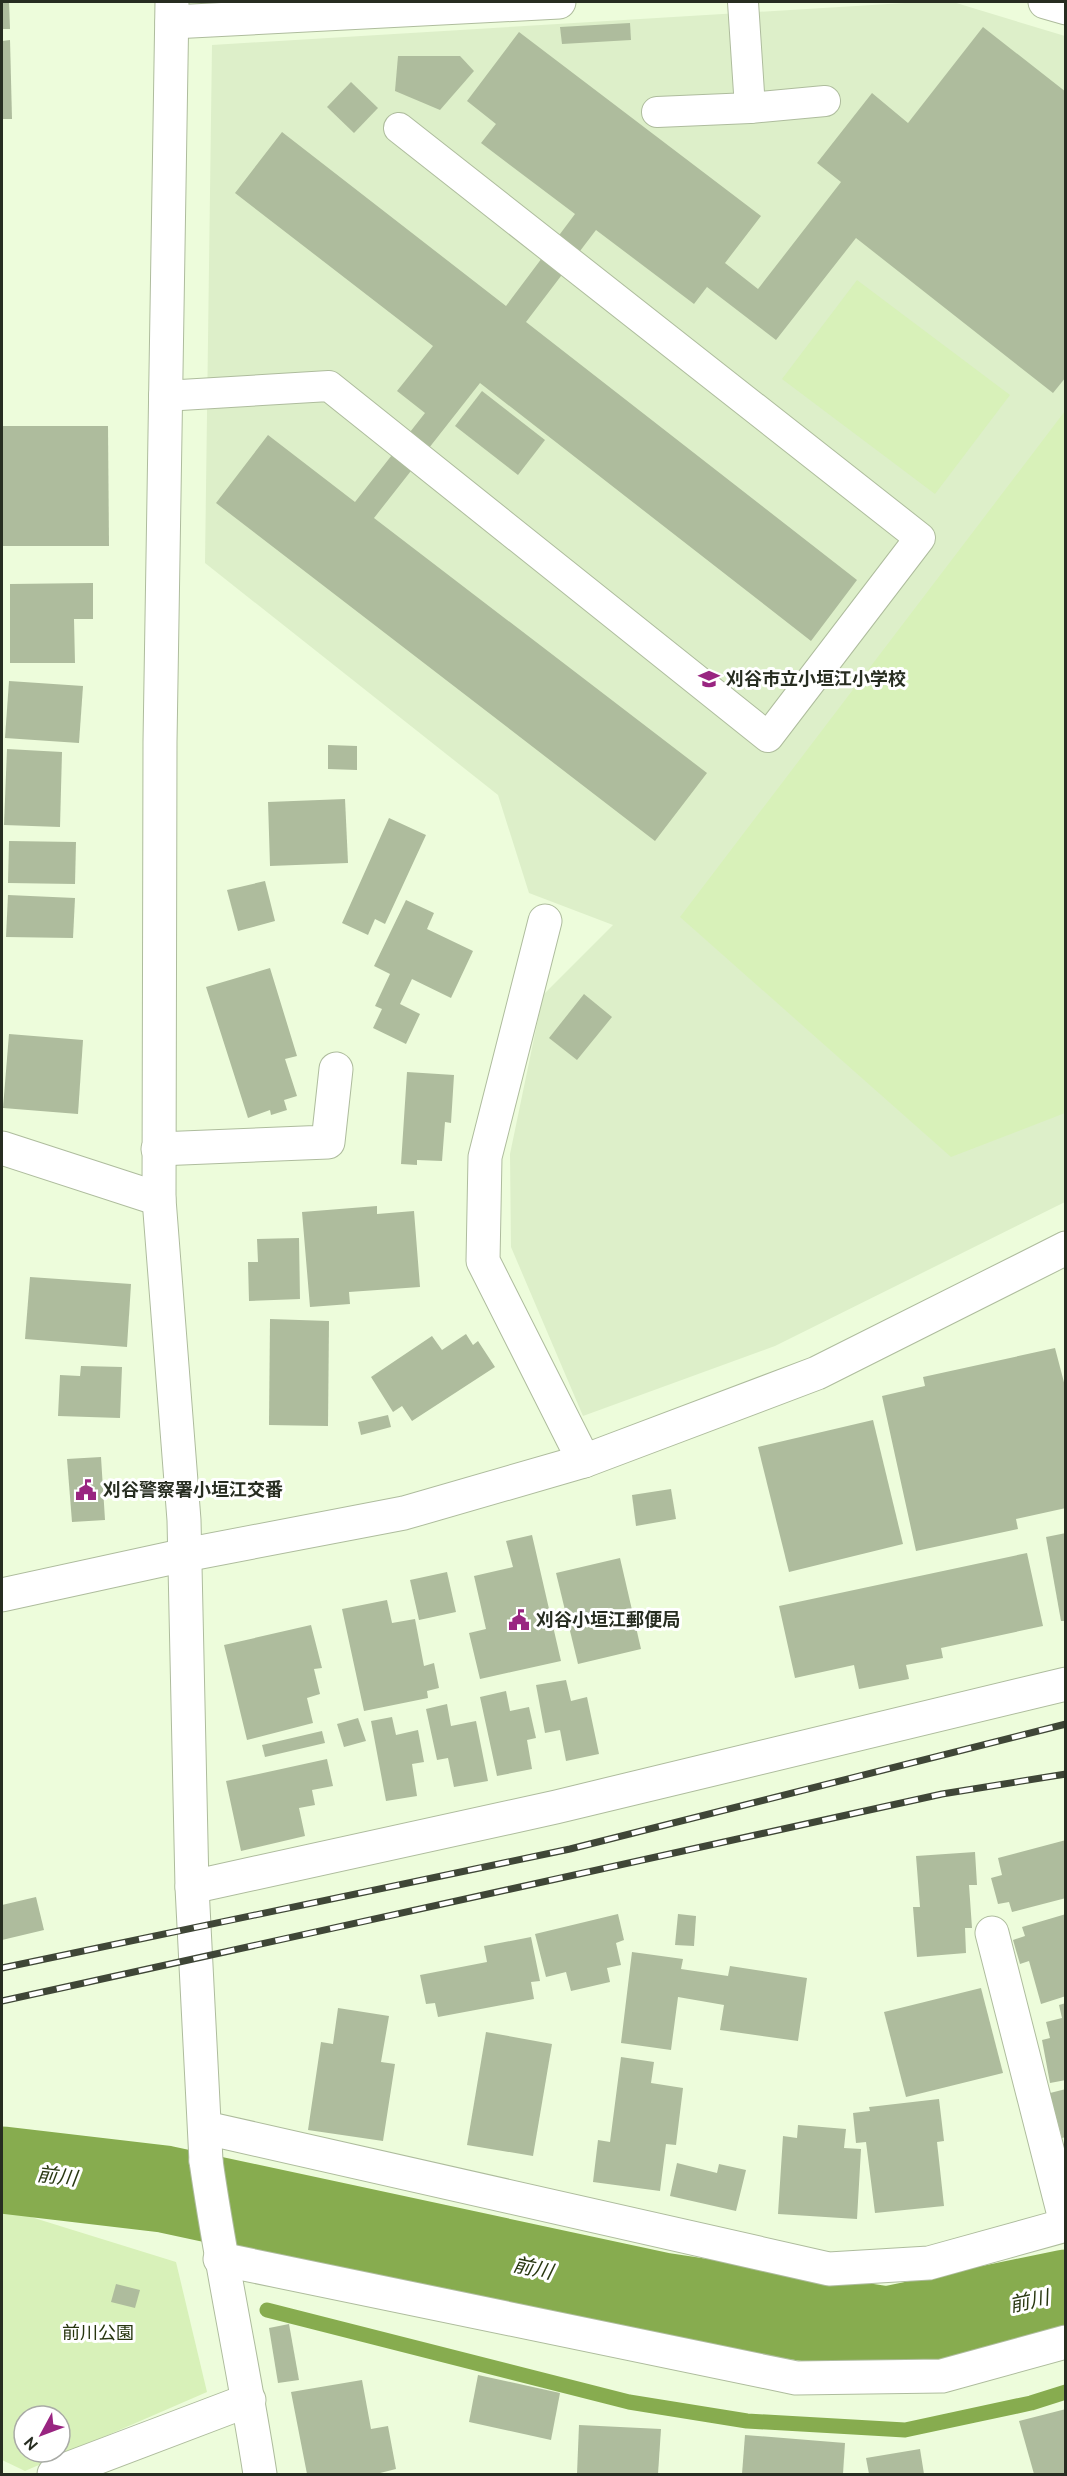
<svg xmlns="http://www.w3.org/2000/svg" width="1067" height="2476" font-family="Ubuntu,'Noto Sans JP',sans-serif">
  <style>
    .built { fill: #ddefc9 }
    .green { fill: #d8f1b9; fill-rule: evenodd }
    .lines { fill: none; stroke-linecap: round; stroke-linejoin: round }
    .stream { stroke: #87ac4f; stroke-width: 15 }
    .river { stroke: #87ac4f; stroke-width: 87 }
    .building { fill: #aebc9d }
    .lane-casing { stroke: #aebc9d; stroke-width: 32 }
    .street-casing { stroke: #aebc9d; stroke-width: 35 }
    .secondary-casing { stroke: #aebc9d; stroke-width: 35 }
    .lane { stroke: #fff; stroke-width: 30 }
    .street { stroke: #fff; stroke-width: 33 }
    .secondary { stroke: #fff; stroke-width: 33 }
    .rail-casing { stroke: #3f4637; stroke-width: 7 }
    .rail { stroke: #fff; stroke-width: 4.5; stroke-dasharray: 14; stroke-linecap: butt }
    .labels { text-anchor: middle; stroke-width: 6; stroke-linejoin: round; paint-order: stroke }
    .poi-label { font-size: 18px; font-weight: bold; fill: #272d21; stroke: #fff; text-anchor: start }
    .park-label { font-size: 18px; fill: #26350e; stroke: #fff }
    .water-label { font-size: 20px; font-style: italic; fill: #2a3912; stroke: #fff }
  </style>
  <rect width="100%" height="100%" fill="#edfcdb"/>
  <polygon class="built" points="921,2 953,2 1065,36 1065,1202 775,1346 583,1416 511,1247 510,1154 543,995 613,925 529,893 498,795 205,563 212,45"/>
  <g class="green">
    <polygon points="857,280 1010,395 935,494 782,379"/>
    <polygon points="1065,411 1065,1113 951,1157 680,917"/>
    <path d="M2,2208L176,2262L207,2392L25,2471L2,2460ZM24,2416H60V2452H24Z"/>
  </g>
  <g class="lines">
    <polyline class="stream" points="267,2310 629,2402 747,2421 905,2430 1031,2403 1066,2392"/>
    <polyline class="river" points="2,2170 164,2189 662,2296 887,2330 1066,2293"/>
  </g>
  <g class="building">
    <polygon points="2,2 9,2 10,29 2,29"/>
    <polygon points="630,23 631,40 562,44 560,27"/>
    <polygon points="983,27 1066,92 1066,377 1053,393 856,238 776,340 707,287 694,304 596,230 526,322 857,580 811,641 480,383 374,518 707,773 655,841 216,503 268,435 355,502 425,413 397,391 433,346 235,193 282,132 506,306 575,214 481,143 496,124 467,101 519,32 761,216 725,263 758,289 841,182 817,163 872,93 908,123"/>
    <polygon points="10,40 12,119 2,119 2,41"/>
    <polygon points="398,56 460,56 474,71 440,110 395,91"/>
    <polygon points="351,82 378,108 354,133 327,107"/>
    <polygon points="482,391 545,440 518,475 455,426"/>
    <polygon points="2,426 108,426 109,546 2,546"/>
    <polygon points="93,583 93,619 74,619 75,663 10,663 10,584"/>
    <polygon points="9,681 83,686 79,743 5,738"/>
    <polygon points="328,745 357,746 357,770 328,769"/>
    <polygon points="7,749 62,752 60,827 4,825"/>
    <polygon points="345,799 348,863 270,866 268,802"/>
    <polygon points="389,818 426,835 385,924 375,919 368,935 342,923"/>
    <polygon points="9,841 76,842 75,884 8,883"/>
    <polygon points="265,881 275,921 238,931 227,890"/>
    <polygon points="8,895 75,898 73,938 6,937"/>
    <polygon points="406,900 434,913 427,929 473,951 451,998 412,979 400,1004 420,1014 406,1044 373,1028 382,1009 375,1006 390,974 374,966"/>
    <polygon points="270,968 297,1056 285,1059 297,1096 284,1100 287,1110 271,1115 270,1110 248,1118 206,987"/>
    <polygon points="584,994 612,1017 577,1060 549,1038"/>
    <polygon points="9,1034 83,1040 78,1114 3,1108"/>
    <polygon points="407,1072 454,1075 451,1123 445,1122 442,1161 417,1160 417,1165 401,1164"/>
    <polygon points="377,1206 377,1214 414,1211 420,1287 349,1292 350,1304 310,1307 302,1212"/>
    <polygon points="299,1238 300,1299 249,1301 248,1262 258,1262 257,1239"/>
    <polygon points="30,1277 131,1284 127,1347 25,1339"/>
    <polygon points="270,1319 329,1321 328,1426 269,1425"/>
    <polygon points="466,1334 473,1345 478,1341 495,1367 412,1421 402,1406 393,1412 371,1377 432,1336 442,1350"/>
    <polygon points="1055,1348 1066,1390 1066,1508 1016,1519 1018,1529 916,1551 882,1396 925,1386 923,1377"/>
    <polygon points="81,1366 122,1367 120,1418 58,1416 60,1375 80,1376"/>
    <polygon points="388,1415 391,1427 361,1435 358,1422"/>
    <polygon points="873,1420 903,1544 789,1572 758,1447"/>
    <polygon points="101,1457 105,1520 72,1522 67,1459"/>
    <polygon points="671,1489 676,1519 636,1526 632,1495"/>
    <polygon points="1066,1533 1066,1621 1061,1621 1046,1537"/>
    <polygon points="532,1535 561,1661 480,1679 469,1633 486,1629 474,1576 513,1567 506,1541"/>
    <polygon points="1027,1553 1043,1626 941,1648 943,1658 906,1665 909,1679 859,1689 854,1665 795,1678 779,1606"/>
    <polygon points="620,1558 641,1649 578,1664 556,1573"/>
    <polygon points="447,1572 456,1612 419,1620 410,1580"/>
    <polygon points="387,1600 392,1623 415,1619 424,1666 434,1663 439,1688 427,1691 428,1698 364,1711 342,1609"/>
    <polygon points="311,1625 322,1668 314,1669 320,1694 307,1698 313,1723 247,1740 224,1645"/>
    <polygon points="566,1680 571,1701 587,1697 599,1754 566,1761 560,1730 545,1733 536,1685"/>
    <polygon points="506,1691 510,1711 529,1707 536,1738 527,1740 532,1769 497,1776 480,1697"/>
    <polygon points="447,1704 451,1726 476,1721 488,1781 454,1787 448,1758 437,1760 426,1709"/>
    <polygon points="392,1717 396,1735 418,1730 424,1762 412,1764 417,1796 386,1801 371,1721"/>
    <polygon points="358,1718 366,1741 344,1747 337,1724"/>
    <polygon points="322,1731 325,1743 265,1757 262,1745"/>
    <polygon points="327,1759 333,1786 312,1790 315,1805 299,1808 305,1836 241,1851 226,1781"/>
    <polygon points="1066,1840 1066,1898 1012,1912 1009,1902 998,1904 991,1878 1002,1875 998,1858"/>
    <polygon points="975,1852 977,1885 969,1885 972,1928 965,1928 966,1953 917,1957 913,1907 920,1907 916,1856"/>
    <polygon points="36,1897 44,1930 2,1940 2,1905"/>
    <polygon points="618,1914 624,1940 616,1943 621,1965 607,1968 610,1982 571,1991 566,1972 546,1977 535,1934"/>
    <polygon points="678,1914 696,1916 694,1946 675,1945"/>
    <polygon points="1066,1914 1066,1996 1041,2004 1029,1961 1020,1964 1013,1940 1025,1936 1022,1927"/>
    <polygon points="531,1937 540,1981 531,1982 534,1999 438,2017 435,2003 426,2004 420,1975 487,1962 484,1946"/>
    <polygon points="632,1952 683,1959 681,1969 728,1976 730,1966 807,1978 798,2041 720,2030 724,2005 678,1997 671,2050 621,2043"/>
    <polygon points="981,1988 1003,2073 906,2097 884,2012"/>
    <polygon points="1066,2003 1066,2080 1050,2083 1042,2040 1050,2038 1046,2022 1062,2018 1059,2005"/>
    <polygon points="338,2008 389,2016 381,2062 395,2064 383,2141 308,2130 321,2042 333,2044"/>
    <polygon points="486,2032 552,2044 533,2156 467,2145"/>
    <polygon points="621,2057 654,2062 651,2083 683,2088 676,2145 666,2144 660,2191 593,2182 598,2140 610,2142"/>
    <polygon points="1066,2089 1066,2137 1062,2138 1050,2093"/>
    <polygon points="939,2099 944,2141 937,2142 944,2206 875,2213 866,2142 856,2143 853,2113 870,2111 869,2107"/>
    <polygon points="798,2125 846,2129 844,2148 861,2149 857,2219 778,2214 783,2136 797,2138"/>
    <polygon points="677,2163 717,2173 719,2164 746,2170 736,2211 670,2196"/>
    <polygon points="116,2284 140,2290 135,2308 111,2302"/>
    <polygon points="289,2324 299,2380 278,2383 269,2328"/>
    <polygon points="478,2375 560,2393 551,2440 469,2422"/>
    <polygon points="362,2380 371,2429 388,2426 396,2469 376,2474 307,2474 291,2392"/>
    <polygon points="1066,2409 1066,2474 1034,2474 1019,2421"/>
    <polygon points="579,2425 661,2429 658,2474 577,2474"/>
    <polygon points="745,2435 845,2443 843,2474 742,2474"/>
    <polygon points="920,2449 924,2474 869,2474 866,2458"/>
  </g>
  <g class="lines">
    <defs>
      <g id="lane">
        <polyline points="750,108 825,101"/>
        <polyline points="657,112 750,108 743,2"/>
        <polyline points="164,396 329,386 768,737 920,538 399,128"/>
      </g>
      <g id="street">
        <polyline points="172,2 160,742 159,1199 184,1520 192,1887 206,2161"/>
        <polyline points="1045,2 1066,8"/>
        <polyline points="172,22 559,2"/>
        <polyline points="545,921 485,1157 483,1261 584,1461"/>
        <polyline points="2,1148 159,1199"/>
        <polyline points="158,1149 328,1142 336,1069"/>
        <polyline points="2,1595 185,1555 404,1513 584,1461 817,1373 1066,1248"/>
        <polyline points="192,1887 556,1807 1066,1684"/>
        <polyline points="992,1933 1066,2223"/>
        <polyline points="206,2128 829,2269 929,2263 1066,2225"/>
        <polyline points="220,2259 796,2378 942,2376 1066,2342"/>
        <polyline points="54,2474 249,2400"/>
      </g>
      <path id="secondary" d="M206,2161C221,2266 244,2369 260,2474"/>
    </defs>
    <use href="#lane" class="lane-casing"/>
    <use href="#street" class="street-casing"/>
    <use href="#secondary" class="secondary-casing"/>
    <use href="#lane" class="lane"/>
    <use href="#street" class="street"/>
    <use href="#secondary" class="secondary"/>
    <defs>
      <g id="rail">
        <polyline points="2,1968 570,1849 1066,1724"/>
        <polyline points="2,2001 942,1794 1066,1774"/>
      </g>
    </defs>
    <use href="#rail" class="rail-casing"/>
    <use href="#rail" class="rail"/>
  </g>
  <defs>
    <symbol id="school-bare" viewBox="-9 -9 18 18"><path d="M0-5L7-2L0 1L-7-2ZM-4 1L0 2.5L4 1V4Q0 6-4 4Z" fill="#992581" stroke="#fff" stroke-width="2.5" paint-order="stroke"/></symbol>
    <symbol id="civic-bare" viewBox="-9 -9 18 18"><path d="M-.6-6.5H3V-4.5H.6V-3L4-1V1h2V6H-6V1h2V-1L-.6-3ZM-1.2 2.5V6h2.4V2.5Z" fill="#992581" stroke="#fff" stroke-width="2.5" paint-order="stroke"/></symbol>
  </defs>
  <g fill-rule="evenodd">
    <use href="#school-bare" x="694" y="664" width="30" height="30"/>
    <use href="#civic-bare" x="71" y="1475" width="30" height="30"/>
    <use href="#civic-bare" x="504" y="1605" width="30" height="30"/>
  </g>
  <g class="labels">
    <g class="poi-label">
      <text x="726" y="685">刈谷市立小垣江小学校</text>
      <text x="103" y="1496">刈谷警察署小垣江交番</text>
      <text x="536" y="1626">刈谷小垣江郵便局</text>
    </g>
    <g class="park-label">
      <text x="98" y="2339">前川公園</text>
    </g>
    <g class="water-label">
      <text transform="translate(57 2176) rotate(7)" y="7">前川</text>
      <text transform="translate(533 2268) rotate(12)" y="7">前川</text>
      <text transform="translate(1029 2301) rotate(-12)" y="7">前川</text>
    </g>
  </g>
  <rect width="1067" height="2476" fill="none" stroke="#272d21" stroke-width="6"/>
  <g transform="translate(42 2434) rotate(229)"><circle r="28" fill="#ffffff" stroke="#a9aba6" stroke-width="1.5"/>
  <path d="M0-4.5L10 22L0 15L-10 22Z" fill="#992581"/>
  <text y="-9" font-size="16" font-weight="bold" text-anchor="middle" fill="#272d21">N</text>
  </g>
</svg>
